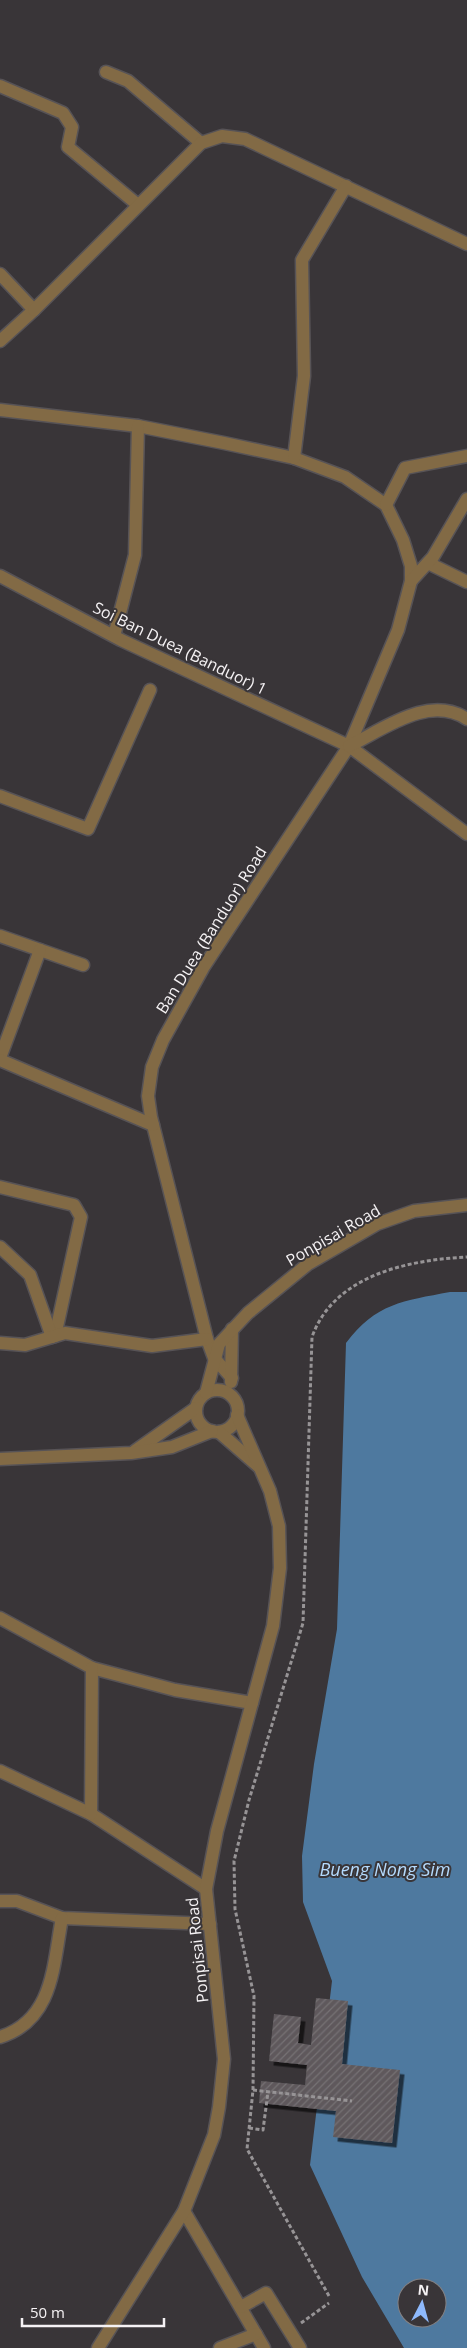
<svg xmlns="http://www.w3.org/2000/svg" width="467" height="2348" font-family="'Open Sans',sans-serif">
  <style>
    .water { fill: #4e799f; fill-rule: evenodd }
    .building { fill: url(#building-hatch); filter: url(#shadow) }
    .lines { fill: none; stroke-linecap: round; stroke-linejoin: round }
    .minor-casing { stroke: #575356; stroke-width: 15 }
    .path { stroke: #979496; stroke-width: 3; stroke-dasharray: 4 2.5; stroke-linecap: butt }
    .minor { stroke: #826a45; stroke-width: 12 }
    .labels { text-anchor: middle; stroke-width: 4; stroke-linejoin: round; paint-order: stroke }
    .street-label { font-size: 16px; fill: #f5f2f4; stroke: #393538 }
    .water-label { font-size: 18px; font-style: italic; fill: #b4dafd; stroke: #393538 }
  </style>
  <defs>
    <pattern id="building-hatch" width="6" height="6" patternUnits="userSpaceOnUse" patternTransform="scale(1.25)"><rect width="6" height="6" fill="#5e595c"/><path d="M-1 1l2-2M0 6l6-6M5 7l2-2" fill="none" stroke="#767174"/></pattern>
    <filter id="shadow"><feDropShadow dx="4.5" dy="4.5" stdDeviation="0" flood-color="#0009"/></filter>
  </defs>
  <rect width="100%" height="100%" fill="#393538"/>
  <path class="water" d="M450,1292H467V2348H404L362,2277L310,2165L332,1981L303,1902L302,1856L314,1764L337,1629L346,1343C376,1303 403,1301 450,1292ZM407,2288H437V2318H407Z"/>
  <polygon class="building" points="316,1998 348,2001 342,2064 400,2070 392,2143 333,2137 336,2111 259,2103 261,2081 305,2085 307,2065 269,2061 274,2014 301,2017 298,2043 311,2045"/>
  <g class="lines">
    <defs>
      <g id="minor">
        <polyline points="106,72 128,81 201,143"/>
        <polyline points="0,86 63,113 72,127 68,147 138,205"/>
        <polyline points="0,274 34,310 0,341"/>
        <polyline points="34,310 201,143 222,136 245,139 467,244"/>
        <polyline points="0,410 138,426 224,443 294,458 345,477 386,505 403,540 411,566 411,581 398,630 349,746 203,968 163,1040 152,1067 148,1096 151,1117 207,1339 214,1358 232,1378"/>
        <polyline points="294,458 304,376 302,260 346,186"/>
        <polyline points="386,505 405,468 467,456"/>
        <polyline points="428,563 467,582"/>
        <polyline points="0,576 121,640 349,746 467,834"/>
        <polyline points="411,581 433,557 467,499"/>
        <polyline points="114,636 135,555 138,426"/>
        <path d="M349,746C384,729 429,694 467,719"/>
        <polyline points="0,796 88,829 150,690"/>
        <polyline points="0,936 83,965"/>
        <polyline points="0,1058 40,950"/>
        <polyline points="0,1060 153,1125"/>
        <polyline points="0,1187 74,1205 81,1217 55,1336"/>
        <polyline points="0,1247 30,1275 52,1337"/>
        <polyline points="0,1343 25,1345 65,1333 152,1346 207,1339"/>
        <polyline points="231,1382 232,1329"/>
        <circle cx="217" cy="1411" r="21"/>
        <polyline points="206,1393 219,1344 248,1313 308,1264 377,1224 414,1211 467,1205"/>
        <polyline points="219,1432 258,1466"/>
        <polyline points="135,1451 196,1408"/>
        <polyline points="0,1459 131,1453 172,1447 212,1431"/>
        <polyline points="0,1618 92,1668 175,1690 252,1703"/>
        <polyline points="0,1771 91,1814 206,1889"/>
        <polyline points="91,1814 92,1668"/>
        <polyline points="0,1901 17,1901 62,1918 210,1924"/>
        <path d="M0,2037C54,2020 53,1965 62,1918"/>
        <polyline points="184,2211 264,2348"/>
        <polyline points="241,2307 266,2293 300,2348"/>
        <polyline points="98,2348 184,2211 214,2135 219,2107 224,2059 206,1889 217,1831 273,1626 280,1568 279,1526 270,1491 237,1415"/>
        <polyline points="220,2348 256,2334"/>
      </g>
    </defs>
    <use href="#minor" class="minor-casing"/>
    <g class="path">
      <polyline points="253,2090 352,2101"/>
      <polyline points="249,2128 263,2130 268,2092"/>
      <path d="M329,2296L247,2149L253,2090L254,1996L235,1909L234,1861L249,1800L303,1623L312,1337C334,1275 408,1260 467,1257"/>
      <polyline points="301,2323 329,2303"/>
    </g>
    <use href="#minor" class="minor"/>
  </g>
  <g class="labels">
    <g class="street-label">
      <text transform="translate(180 648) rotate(26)" y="6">Soi Ban Duea (Banduor) 1</text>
      <text transform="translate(211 930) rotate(-58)" y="6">Ban Duea (Banduor) Road</text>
      <text transform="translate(333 1235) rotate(-30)" y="6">Ponpisai Road</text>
      <text transform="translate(197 1950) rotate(-96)" y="6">Ponpisai Road</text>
    </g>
    <g class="water-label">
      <text x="385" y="1876">Bueng Nong Sim</text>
    </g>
  </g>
  <g transform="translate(422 2303) rotate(6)"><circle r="24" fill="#393538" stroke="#848183"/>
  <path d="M0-4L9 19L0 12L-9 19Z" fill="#8eb9fc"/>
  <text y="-8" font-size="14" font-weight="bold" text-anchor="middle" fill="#f5f2f4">N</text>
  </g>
  <path d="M22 2318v8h142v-8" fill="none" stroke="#f5f2f4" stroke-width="2.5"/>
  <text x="30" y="2318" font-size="15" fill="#f5f2f4" stroke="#393538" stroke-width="4" paint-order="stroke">50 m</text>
</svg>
